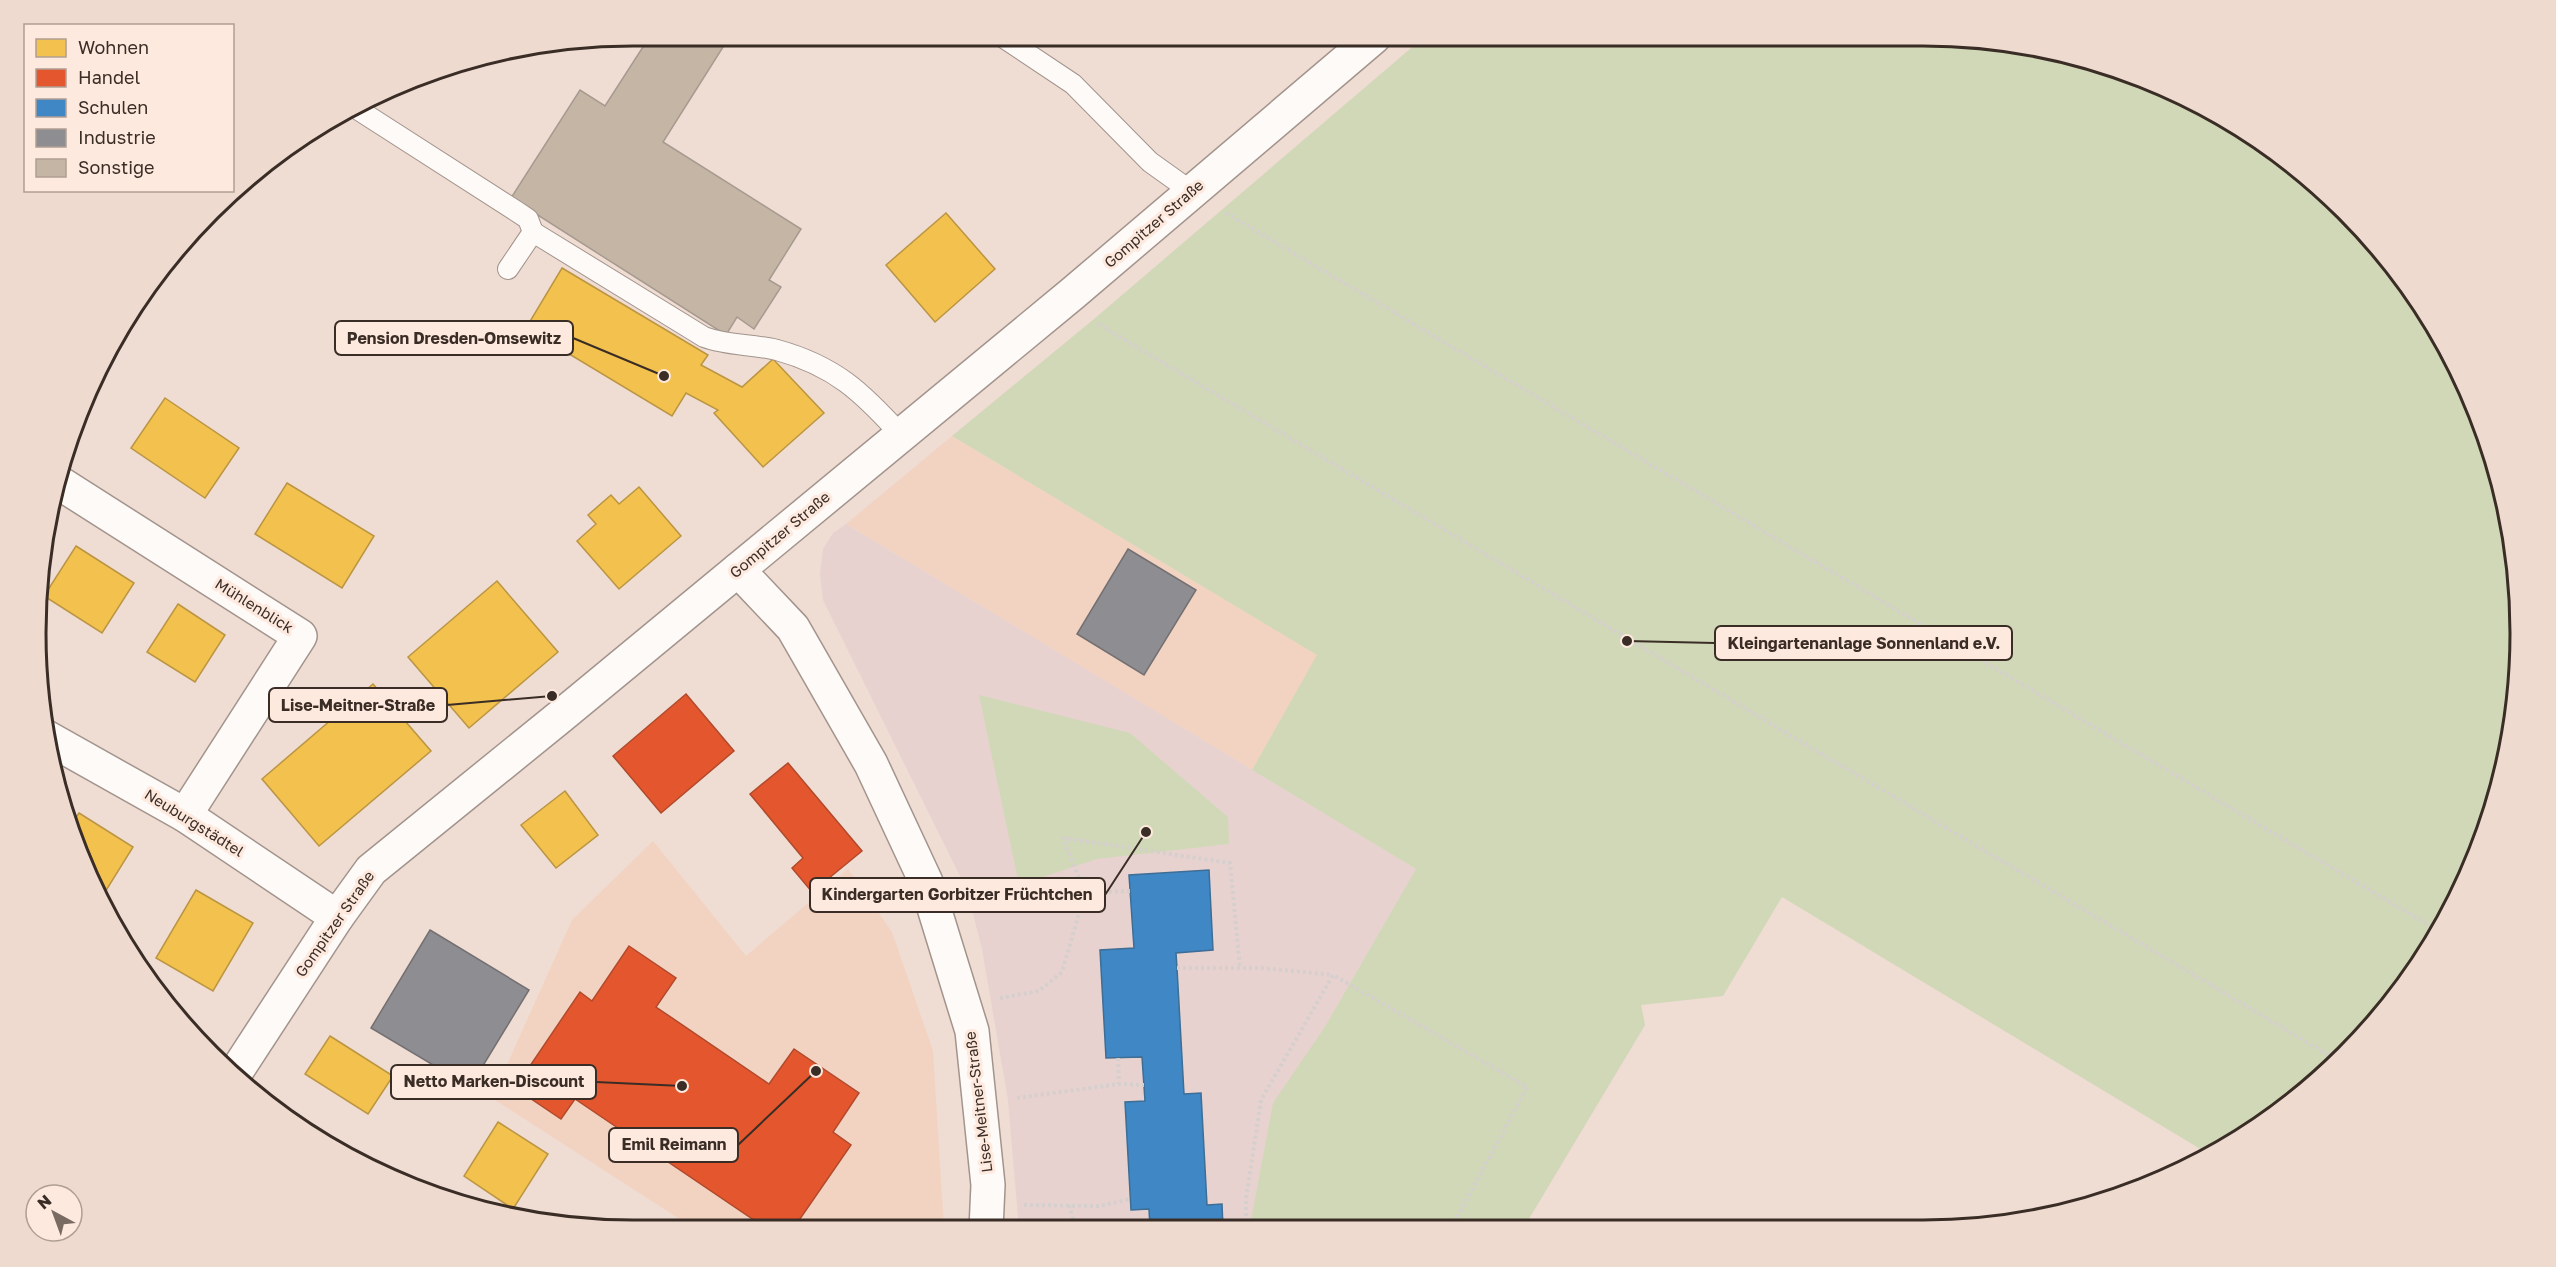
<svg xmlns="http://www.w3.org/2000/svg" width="2556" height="1267" font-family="'Golos Text',sans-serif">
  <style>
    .built { fill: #f2d3c2 }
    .education { fill: #e8d2d0 }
    .green { fill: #d1d8b7 }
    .homes { fill: #f2c14e; stroke: #bb9542; stroke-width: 1.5 }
    .shops { fill: #e4572e; stroke: #b14a2c; stroke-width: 1.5 }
    .schools { fill: #3f88c5; stroke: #3e6d95; stroke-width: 1.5 }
    .industry { fill: #8d8d92; stroke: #747072; stroke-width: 1.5 }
    .building { fill: #c4b5a5; stroke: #a69a90; stroke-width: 1.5 }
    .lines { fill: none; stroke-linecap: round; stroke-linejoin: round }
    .lane-casing { stroke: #a2948c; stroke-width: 22 }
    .street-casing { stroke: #a2948c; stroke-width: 36 }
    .path { stroke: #d5cfcd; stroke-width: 4; stroke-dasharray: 3 3; stroke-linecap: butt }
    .lane { stroke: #fdfaf8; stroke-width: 20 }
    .street { stroke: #fdfaf8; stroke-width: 33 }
    .labels { text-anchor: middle; stroke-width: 6; stroke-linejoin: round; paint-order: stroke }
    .street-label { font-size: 15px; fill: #3a2d26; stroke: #fee9de }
    .rim { fill: none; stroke: #3a2d26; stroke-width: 3 }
    .leader { fill: none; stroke: #3a2d26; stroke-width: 2 }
    .callout-dot { fill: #3a2d26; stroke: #fee9de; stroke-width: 2 }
    .callout { fill: #fee9de; stroke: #3a2d26; stroke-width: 2 }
    .callout-label { font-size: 16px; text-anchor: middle; font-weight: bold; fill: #3a2d26 }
  </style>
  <rect width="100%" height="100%" fill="#efdcd2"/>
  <g class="built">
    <polygon points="952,436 1318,655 1252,770 846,524"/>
    <polygon points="653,841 746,956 848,869 892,932 933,1051 944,1229 695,1229 492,1098 572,920"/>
  </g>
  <polygon class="education" points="846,524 1641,1005 1645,1025 1524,1227 1019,1229 1008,1100 982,949 967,890 823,600 820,574 823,549 833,533"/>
  <g class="green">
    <polygon points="1424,37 1961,37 2077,56 2186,97 2286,159 2371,239 2440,334 2488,441 2515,555 2519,672 2500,788 2459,897 2372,1027 2286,1108 2207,1153 1782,897 1723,996 1641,1005 1645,1025 1524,1227 1252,1228 1251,1220 1273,1103 1326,1025 1416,869 1252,770 1317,655 952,436 1094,319"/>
    <polygon points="979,695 1130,733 1228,817 1229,844 1097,859 1019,885"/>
  </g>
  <g class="homes">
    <polygon points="946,213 995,269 935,322 886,265"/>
    <polygon points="562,268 708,355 701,365 742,387 773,359 824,413 763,467 714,413 718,410 686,393 672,416 526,328"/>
    <polygon points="103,365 107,368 80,408 81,405"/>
    <polygon points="165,398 239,448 205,498 131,448"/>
    <polygon points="287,483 374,536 342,588 255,534"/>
    <polygon points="639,487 681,536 619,589 577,541 596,524 588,515 611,495 619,504"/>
    <polygon points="76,546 134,583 102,633 44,596"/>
    <polygon points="497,581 558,652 469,728 408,657"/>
    <polygon points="178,604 225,635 195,682 147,652"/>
    <polygon points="373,684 431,751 319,846 262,779"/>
    <polygon points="565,791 598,835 556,868 521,825"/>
    <polygon points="79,813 133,847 102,897 96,893 70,826"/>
    <polygon points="196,890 253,923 213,991 156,958"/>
    <polygon points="330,1036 393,1076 368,1114 305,1074"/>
    <polygon points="498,1122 548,1154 513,1209 464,1176"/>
  </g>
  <g class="shops">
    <polygon points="686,694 734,751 661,813 613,756"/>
    <polygon points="788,763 862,851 812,892 792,868 803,858 750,794"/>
    <polygon points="629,946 676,978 656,1007 769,1084 794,1049 859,1093 833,1132 851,1145 793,1229 767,1229 575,1099 561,1119 515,1088 580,992 592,1001"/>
  </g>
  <polygon class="schools" points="1209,870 1213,950 1176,953 1177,968 1184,1094 1201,1093 1207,1205 1222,1204 1223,1228 1150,1228 1149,1209 1131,1210 1125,1102 1145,1101 1142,1057 1106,1058 1100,950 1134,948 1129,875"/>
  <g class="industry">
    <polygon points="1128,549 1196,590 1144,675 1077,634"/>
    <polygon points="430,930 529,990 470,1087 371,1028"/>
  </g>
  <polygon class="building" points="650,36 730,36 663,142 801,229 769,280 781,287 754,329 737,317 726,335 511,198 580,90 605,106"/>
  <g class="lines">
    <defs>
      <g id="lane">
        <polyline points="1001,36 1073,84 1150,162 1192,192"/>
        <polyline points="354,107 516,211 528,219 533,232"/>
        <path d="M508,269L533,232L704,337C728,346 753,344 777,350C835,366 862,392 901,435"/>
      </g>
      <g id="street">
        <polyline points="58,482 300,636 185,815"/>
        <polyline points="738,570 793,628 871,764 926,882 972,1031 988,1185 986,1229"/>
        <polyline points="46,737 185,815 337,917"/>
        <polyline points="234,1075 337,917 371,870 561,716 1072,294 1374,37"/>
      </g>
    </defs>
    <use href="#lane" class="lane-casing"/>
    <use href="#street" class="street-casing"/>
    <g class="path">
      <polyline points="1226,213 2437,930"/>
      <polyline points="1098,324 2337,1060"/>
      <polyline points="1085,893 1130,891"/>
      <polyline points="1177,968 1263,968 1333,975"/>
      <polyline points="1000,998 1039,991 1062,972 1085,893 1063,838 1230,863 1240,968"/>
      <polyline points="1118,1058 1119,1084"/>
      <polyline points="1017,1098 1119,1084 1144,1085"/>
      <polyline points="1024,1205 1100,1206 1130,1199"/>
      <polyline points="1069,1205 1076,1228"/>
      <polyline points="1246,1228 1246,1199 1261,1100 1333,975 1527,1087 1452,1227"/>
    </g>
    <use href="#lane" class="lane"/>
    <use href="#street" class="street"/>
  </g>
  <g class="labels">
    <g class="street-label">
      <text transform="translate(1154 224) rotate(-41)" y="5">Gompitzer Straße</text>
      <text transform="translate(780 535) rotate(-40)" y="5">Gompitzer Straße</text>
      <text transform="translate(254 606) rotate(32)" y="5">Mühlenblick</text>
      <text transform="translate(194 823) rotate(32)" y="5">Neuburgstädtel</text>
      <text transform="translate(335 924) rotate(-55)" y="5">Gompitzer Straße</text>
      <text transform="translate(979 1102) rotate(-97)" y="5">Lise-Meitner-Straße</text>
    </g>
  </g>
  <path d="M0 0H2556V1267H0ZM633 46H1923A587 587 0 0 1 2510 633V633A587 587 0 0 1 1923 1220H633A587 587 0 0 1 46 633V633A587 587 0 0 1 633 46Z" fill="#eedacf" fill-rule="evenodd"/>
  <path class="rim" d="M633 46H1923A587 587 0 0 1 2510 633V633A587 587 0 0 1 1923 1220H633A587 587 0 0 1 46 633V633A587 587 0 0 1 633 46Z"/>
  <path class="leader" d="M664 376L573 338M1627 641L1715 643M552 696L447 705M1146 832L1105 895M682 1086L596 1082M816 1071L738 1145"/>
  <g class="callout-dot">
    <circle cx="664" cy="376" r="6"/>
    <circle cx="1627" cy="641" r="6"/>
    <circle cx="552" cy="696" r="6"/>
    <circle cx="1146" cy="832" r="6"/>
    <circle cx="682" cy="1086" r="6"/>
    <circle cx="816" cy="1071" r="6"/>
  </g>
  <g class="callout">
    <rect x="335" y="321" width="238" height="34" rx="6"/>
    <rect x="1715" y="626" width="297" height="34" rx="6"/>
    <rect x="269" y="688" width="178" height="34" rx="6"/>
    <rect x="810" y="878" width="295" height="34" rx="6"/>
    <rect x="391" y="1065" width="205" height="34" rx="6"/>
    <rect x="609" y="1128" width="129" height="34" rx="6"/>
  </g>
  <g class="callout-label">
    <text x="454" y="344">Pension Dresden-Omsewitz</text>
    <text x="1864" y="649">Kleingartenanlage Sonnenland e.V.</text>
    <text x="358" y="711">Lise-Meitner-Straße</text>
    <text x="957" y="900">Kindergarten Gorbitzer Früchtchen</text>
    <text x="494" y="1087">Netto Marken-Discount</text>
    <text x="674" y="1150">Emil Reimann</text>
  </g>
  <rect x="24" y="24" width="210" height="168" fill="#fee9de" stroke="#b09e94" stroke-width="1.5"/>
  <rect x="36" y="39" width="30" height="18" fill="#f2c14e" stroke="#b09e94" stroke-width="1.5"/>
  <text x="78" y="54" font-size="18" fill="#3a2d26">Wohnen</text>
  <rect x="36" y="69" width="30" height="18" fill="#e4572e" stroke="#b09e94" stroke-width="1.5"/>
  <text x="78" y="84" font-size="18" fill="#3a2d26">Handel</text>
  <rect x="36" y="99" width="30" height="18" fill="#3f88c5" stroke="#b09e94" stroke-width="1.5"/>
  <text x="78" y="114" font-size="18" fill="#3a2d26">Schulen</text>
  <rect x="36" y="129" width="30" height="18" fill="#8d8d92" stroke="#b09e94" stroke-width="1.5"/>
  <text x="78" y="144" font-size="18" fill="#3a2d26">Industrie</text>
  <rect x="36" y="159" width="30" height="18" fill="#c4b5a5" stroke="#b09e94" stroke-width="1.5"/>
  <text x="78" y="174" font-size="18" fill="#3a2d26">Sonstige</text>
  <g transform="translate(54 1213) rotate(319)"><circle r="28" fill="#fee9de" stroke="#b09e94" stroke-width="1.5"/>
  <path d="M0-4.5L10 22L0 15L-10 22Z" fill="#796a62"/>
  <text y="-9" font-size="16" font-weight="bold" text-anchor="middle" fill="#3a2d26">N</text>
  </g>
</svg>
